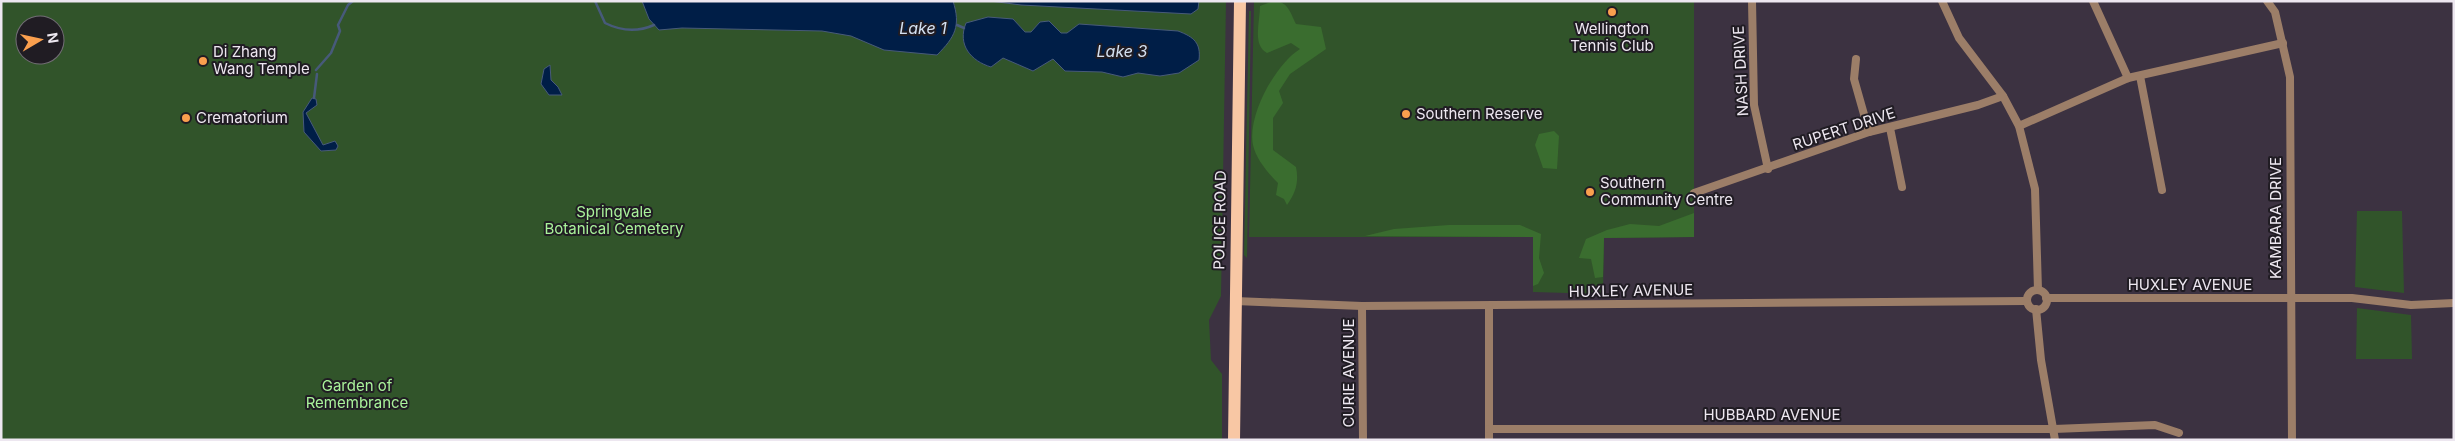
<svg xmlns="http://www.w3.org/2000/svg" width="2455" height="441" font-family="Inter,sans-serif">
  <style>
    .green { fill: #31542a; fill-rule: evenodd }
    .forest { fill: #3a6d2f }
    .water { fill: #001e47; stroke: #475a7a }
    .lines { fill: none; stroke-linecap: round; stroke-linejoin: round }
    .stream { stroke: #475a7a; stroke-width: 2.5 }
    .minor { stroke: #9c7e68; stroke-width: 8 }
    .primary { stroke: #f8c7a4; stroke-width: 12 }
    .poi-dot { fill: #fa9f4e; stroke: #201c23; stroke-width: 2 }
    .labels { text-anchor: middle; stroke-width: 4; stroke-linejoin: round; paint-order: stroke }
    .poi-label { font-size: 15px; fill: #ede7f0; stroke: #201c23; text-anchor: start }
    .street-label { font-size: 15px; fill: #ede7f0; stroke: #201c23 }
    .park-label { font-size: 15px; fill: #a9f29a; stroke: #201c23 }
    .water-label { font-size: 16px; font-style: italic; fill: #d4e1f2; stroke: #201c23 }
  </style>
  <rect width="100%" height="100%" fill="#3c3241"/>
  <g class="green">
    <path d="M1,1H1226L1221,296L1209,320L1211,360L1222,374V440H1ZM25,25H55V55H25Z"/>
    <polygon points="1254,1 1694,1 1694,237 1604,238 1603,294 1533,292 1533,237 1249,237"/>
    <polygon points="1249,11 1251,11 1247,258 1244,255"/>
    <polygon points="2357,211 2402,211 2404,293 2355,287"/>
    <polygon points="2357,308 2411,315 2412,359 2356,359"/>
  </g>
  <g class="forest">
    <path d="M1273,1C1288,1 1290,12 1296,24L1321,27L1326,49L1290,74L1279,91L1283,103L1273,118V150L1296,167C1299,182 1296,192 1287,205L1284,199L1276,195L1278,183C1268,173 1256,159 1253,145C1247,115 1276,64 1300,49L1291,43L1267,53C1252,45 1260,22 1260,6Z"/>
    <polygon points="1554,131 1559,136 1557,169 1543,168 1535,145 1539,134"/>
    <polygon points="1694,213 1694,237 1604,238 1603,277 1595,278 1591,259 1579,258 1586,239 1607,230 1630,224 1659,226"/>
    <polygon points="1449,225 1520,225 1541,234 1539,258 1544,273 1538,284 1533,286 1533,237 1365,236 1394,229"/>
  </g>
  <g class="water">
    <path d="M642,1H953C961,26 955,37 937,55L884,50L851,36L822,31L682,28L659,30L649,19Z"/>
    <polygon points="990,1 1199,1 1198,9 1191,14 1021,5"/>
    <path d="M988,17L1013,19L1025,32H1031L1040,22L1049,21L1061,33H1067L1079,24L1178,31C1194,37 1201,43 1199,60L1179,73L1160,76L1138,73L1123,77L1102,72L1065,71L1053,59L1033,71L1003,58L991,67C971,61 957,45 966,23Z"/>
    <polygon points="550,65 551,80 558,87 562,95 549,95 541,84 544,69"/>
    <polygon points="312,98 316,99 317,105 306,113 323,145 335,141 338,146 336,150 321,151 304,132 303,112"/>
  </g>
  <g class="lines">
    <g class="stream">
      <path d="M595,1L605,23C621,31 638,32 654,25"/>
      <polyline points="957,25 964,28"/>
      <polyline points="316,70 331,53 340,31 338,25 348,5 353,1"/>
      <polyline points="314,98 317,74"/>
    </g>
    <g class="minor">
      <polyline points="1752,1 1754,105 1768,169"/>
      <polyline points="1942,1 1959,38 2003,96 2019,126 2035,189 2038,290"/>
      <polyline points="2093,1 2128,78"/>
      <polyline points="2267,1 2275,12 2290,77 2292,440"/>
      <polyline points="1856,59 1854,79 1869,132"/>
      <polyline points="2140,76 2162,190"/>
      <polyline points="2019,126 2128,78 2283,43"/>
      <polyline points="1890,128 1902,187"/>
      <polyline points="1694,193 1869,132 1978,105 2003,96"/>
      <circle cx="2037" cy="300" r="10"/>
      <polyline points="2046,298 2352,298 2411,305 2454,303"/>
      <polyline points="1235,301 1362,306 2027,301"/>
      <polyline points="1362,306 1363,440"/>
      <polyline points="1489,306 1489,440"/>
      <polyline points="2036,309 2041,360 2055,440"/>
      <polyline points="1489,429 2054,429 2155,425 2179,433"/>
    </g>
    <polyline class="primary" points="1234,440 1240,1"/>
  </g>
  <g class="poi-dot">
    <circle cx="1612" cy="12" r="5"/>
    <circle cx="203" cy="61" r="5"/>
    <circle cx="1406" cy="114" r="5"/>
    <circle cx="186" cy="118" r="5"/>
    <circle cx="1590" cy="192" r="5"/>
  </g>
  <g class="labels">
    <g class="poi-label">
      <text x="1612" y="34" text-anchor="middle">Wellington<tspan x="1612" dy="17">Tennis Club</tspan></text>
      <text x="213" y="57">Di Zhang<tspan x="213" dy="17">Wang Temple</tspan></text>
      <text x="1416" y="119">Southern Reserve</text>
      <text x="196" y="123">Crematorium</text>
      <text x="1600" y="188">Southern<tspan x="1600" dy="17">Community Centre</tspan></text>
    </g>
    <g class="street-label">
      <text transform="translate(1741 71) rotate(-93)" y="5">NASH DRIVE</text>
      <text transform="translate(1844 129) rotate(-18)" y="5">RUPERT DRIVE</text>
      <text transform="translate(2276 218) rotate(-90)" y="5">KAMBARA DRIVE</text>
      <text transform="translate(1220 220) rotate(-89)" y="5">POLICE ROAD</text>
      <text x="2190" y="290">HUXLEY AVENUE</text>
      <text transform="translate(1631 291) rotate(-1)" y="5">HUXLEY AVENUE</text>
      <text transform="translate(1349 373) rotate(-90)" y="5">CURIE AVENUE</text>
      <text x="1772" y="420">HUBBARD AVENUE</text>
    </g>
    <g class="park-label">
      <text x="614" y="217">Springvale<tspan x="614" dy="17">Botanical Cemetery</tspan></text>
      <text x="357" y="391">Garden of<tspan x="357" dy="17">Remembrance</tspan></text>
    </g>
    <g class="water-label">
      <text x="923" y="34">Lake 1</text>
      <text x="1122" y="57">Lake 3</text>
    </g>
  </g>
  <rect width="2455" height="441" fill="none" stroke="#ede7f0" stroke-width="5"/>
  <g transform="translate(40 40) rotate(81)"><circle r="24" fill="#201c23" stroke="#726d75"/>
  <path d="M0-4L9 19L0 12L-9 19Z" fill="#fa9f4e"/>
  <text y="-8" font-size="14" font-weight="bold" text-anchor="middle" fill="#ede7f0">N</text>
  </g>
</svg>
